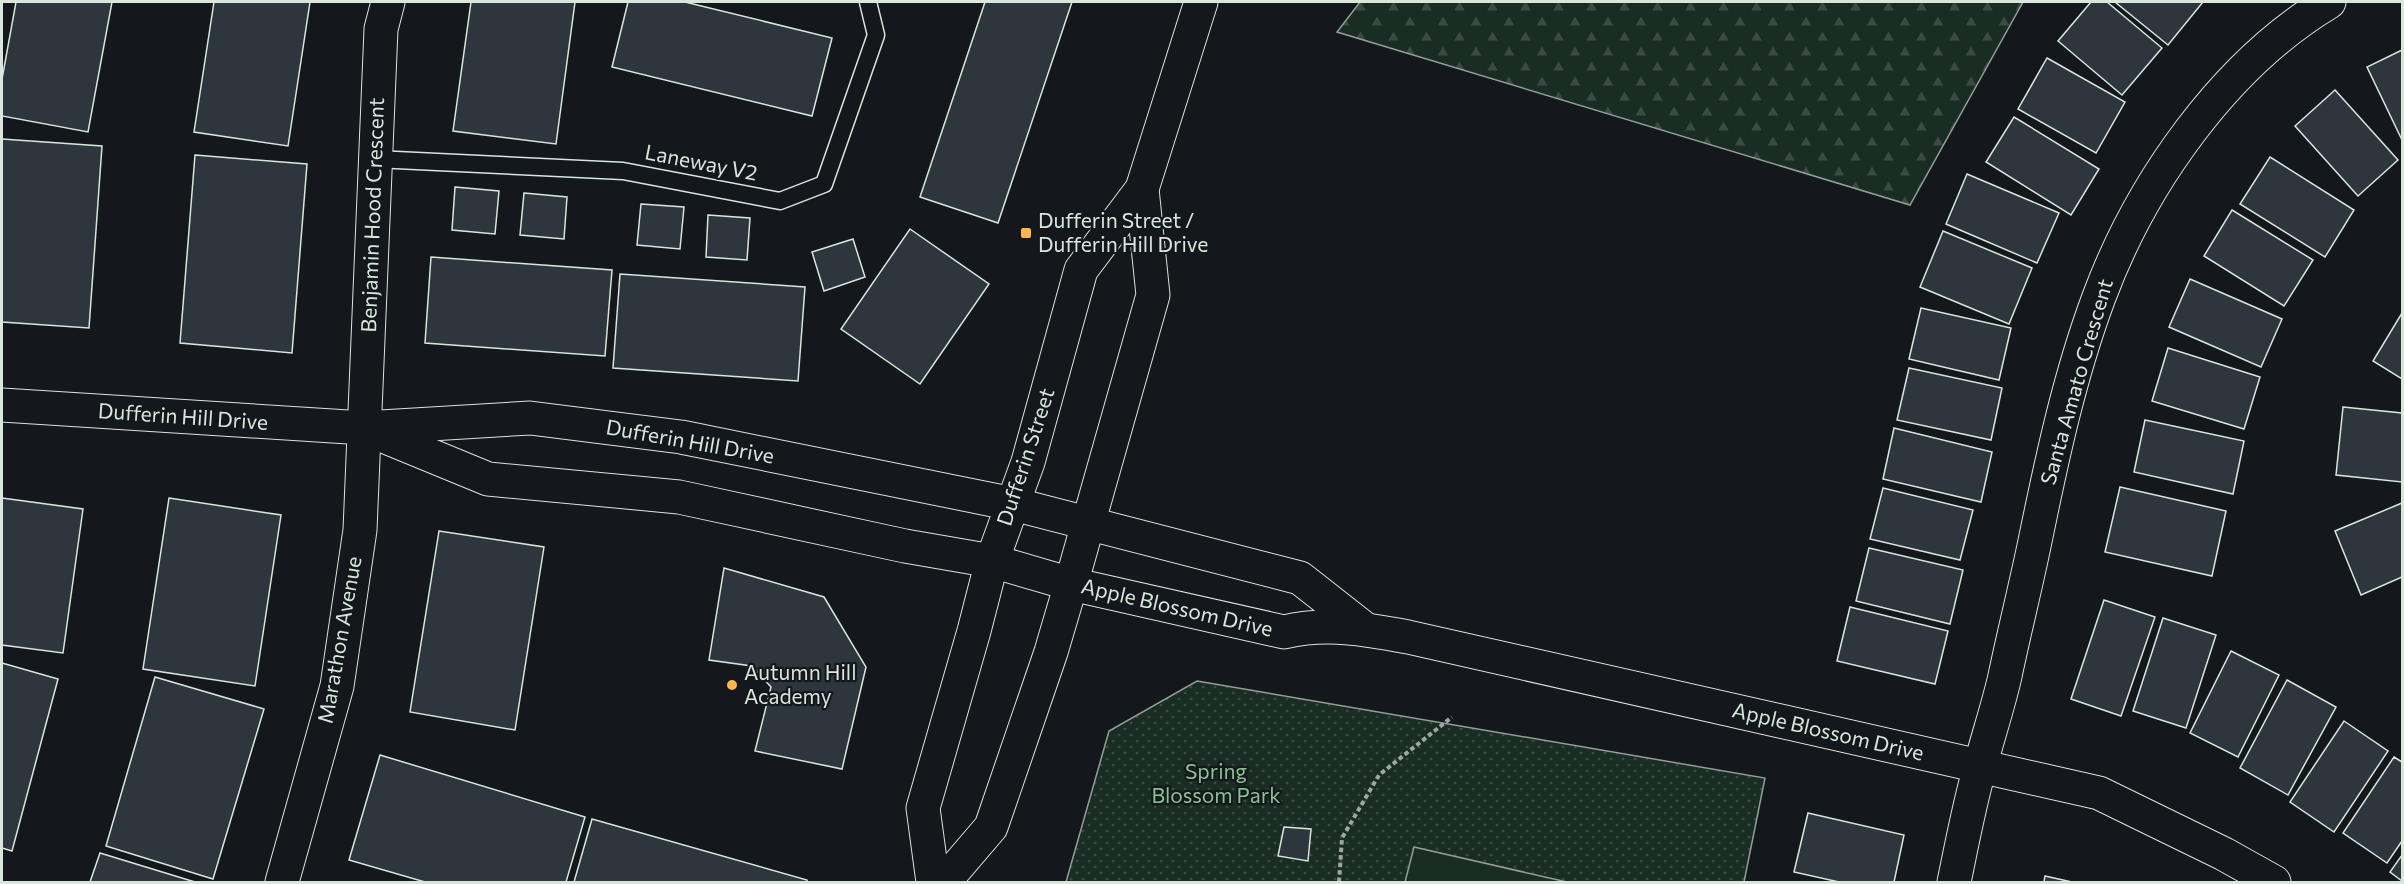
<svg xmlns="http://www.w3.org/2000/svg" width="2404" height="884" font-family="Commissioner,sans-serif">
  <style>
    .grass { fill: url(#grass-dots); stroke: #939e99; stroke-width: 1.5 }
    .forest { fill: url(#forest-firs); stroke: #939e99; stroke-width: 1.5 }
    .garden { fill: #1a2d24; stroke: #939e99; stroke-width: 1.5 }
    .building { fill: #2c363c; stroke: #d8e6dc; stroke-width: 1.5 }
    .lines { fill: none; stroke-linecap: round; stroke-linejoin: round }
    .service-casing { stroke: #d8e6dc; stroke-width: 19 }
    .minor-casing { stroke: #d8e6dc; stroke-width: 35 }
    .secondary-casing { stroke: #d8e6dc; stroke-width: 35 }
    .path { stroke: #9da8a2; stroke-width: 4; stroke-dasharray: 4.5 3; stroke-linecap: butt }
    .service { stroke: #14181c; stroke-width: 16 }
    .minor { stroke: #14181c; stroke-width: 33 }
    .secondary { stroke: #14181c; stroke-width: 33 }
    .poi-dot { fill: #ffb74d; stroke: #14181c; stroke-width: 2 }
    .labels { text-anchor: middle; stroke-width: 4.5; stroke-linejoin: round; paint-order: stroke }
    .street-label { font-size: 21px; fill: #d8e6dc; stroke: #14181c }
    .poi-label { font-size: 21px; fill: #d8e6dc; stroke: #14181c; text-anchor: start }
    .park-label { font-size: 21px; fill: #8ac095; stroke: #14181c }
  </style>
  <defs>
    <pattern id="grass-dots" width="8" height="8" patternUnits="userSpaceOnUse" patternTransform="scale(1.5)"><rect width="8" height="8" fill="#1a2d24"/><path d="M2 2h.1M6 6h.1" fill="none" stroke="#3b4b43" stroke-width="1.8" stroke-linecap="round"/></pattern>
    <pattern id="forest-firs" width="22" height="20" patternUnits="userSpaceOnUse" patternTransform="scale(1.5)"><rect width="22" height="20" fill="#1a2d24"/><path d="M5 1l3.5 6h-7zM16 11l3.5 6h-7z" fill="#3b4b43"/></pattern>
  </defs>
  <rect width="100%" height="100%" fill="#14181c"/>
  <polygon class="grass" points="1197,681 1765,778 1744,882 1066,882 1109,731"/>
  <polygon class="forest" points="1360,2 2023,2 1910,205 1337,32"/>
  <polygon class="garden" points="1414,847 1567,882 1405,882"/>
  <g class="building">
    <polygon points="16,2 112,2 88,132 2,116 2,79"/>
    <polygon points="214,2 310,2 288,146 194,132"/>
    <polygon points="471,2 575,2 556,144 453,131"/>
    <polygon points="628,2 685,2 832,38 812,116 612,67"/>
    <polygon points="985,2 1072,2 998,223 920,197"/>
    <polygon points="2091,2 2107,2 2162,48 2122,95 2058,41"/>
    <polygon points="2115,2 2203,2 2168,45"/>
    <polygon points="2402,50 2402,140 2367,67"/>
    <polygon points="2047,58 2125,102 2096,153 2018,109"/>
    <polygon points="2335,90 2398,160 2358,196 2295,126"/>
    <polygon points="2014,117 2099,169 2071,215 1986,162"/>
    <polygon points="2,139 102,146 89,328 2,322"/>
    <polygon points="195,155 307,164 292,353 180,343"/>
    <polygon points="2270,157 2354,210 2325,257 2240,204"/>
    <polygon points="1967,174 2059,213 2037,263 1946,224"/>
    <polygon points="455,187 499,191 495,234 452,230"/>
    <polygon points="524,193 567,197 564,239 520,235"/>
    <polygon points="641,204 684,207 680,249 637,245"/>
    <polygon points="2232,210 2313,260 2284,306 2204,256"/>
    <polygon points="708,215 750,218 747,260 706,257"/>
    <polygon points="910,229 989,284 920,384 841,329"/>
    <polygon points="1943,231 2032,268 2009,324 1920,287"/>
    <polygon points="853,239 865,277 824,291 812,252"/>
    <polygon points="431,257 612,270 605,356 425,343"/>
    <polygon points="620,274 805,287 798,381 613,368"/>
    <polygon points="2190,279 2282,319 2261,367 2169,327"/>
    <polygon points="1921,308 2011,328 1999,380 1909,359"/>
    <polygon points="2402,313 2402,379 2373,361"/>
    <polygon points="2168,348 2260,377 2244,429 2152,401"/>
    <polygon points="1909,368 2002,388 1991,440 1897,420"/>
    <polygon points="2343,407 2402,413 2402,482 2336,475"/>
    <polygon points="2145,420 2244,441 2233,494 2134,472"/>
    <polygon points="1894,428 1992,452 1981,502 1883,479"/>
    <polygon points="2120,487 2226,511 2212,576 2105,552"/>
    <polygon points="1883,488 1973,510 1960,560 1870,539"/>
    <polygon points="2,498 83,509 63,653 2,645"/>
    <polygon points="169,498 281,515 255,686 143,669"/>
    <polygon points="2402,503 2402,577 2361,595 2335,531"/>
    <polygon points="439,531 544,547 515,730 410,712"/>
    <polygon points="1869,548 1963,570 1950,624 1856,601"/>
    <polygon points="724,568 824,597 866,667 842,769 755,751 771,687 752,666 709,660"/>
    <polygon points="2104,600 2155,617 2121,716 2071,699"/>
    <polygon points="1850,607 1948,631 1935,684 1837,661"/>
    <polygon points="2163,618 2216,635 2186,728 2133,711"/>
    <polygon points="2231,651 2279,675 2238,757 2190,733"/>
    <polygon points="2,663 58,679 12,851 2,848"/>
    <polygon points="155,677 264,709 213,879 106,846"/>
    <polygon points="2287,680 2336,707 2288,795 2240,768"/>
    <polygon points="2344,721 2388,751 2334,832 2290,802"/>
    <polygon points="380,755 585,817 566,882 425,882 349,860"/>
    <polygon points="2394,757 2402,762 2402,841 2387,863 2343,833"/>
    <polygon points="1808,813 1904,835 1894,882 1839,882 1794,872"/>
    <polygon points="592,819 807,880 807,882 574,882"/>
    <polygon points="1284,827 1311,829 1308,861 1278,856"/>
    <polygon points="100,853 195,882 90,882"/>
    <polygon points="2402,855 2402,881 2390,872"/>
    <polygon points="2045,876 2072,882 2044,882"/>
  </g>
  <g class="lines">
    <defs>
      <polyline id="service" points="375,159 623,171 780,201 824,184 876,35 868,2"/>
      <g id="minor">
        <polyline points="2,405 364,428 530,418 681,437 1013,504 1300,578 1365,629"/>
        <path d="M364,428L488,479L679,497L905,546L992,561L1071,584L1284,632C1327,622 1365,629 1408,637L2099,793L2224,854L2274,882"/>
        <polyline points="282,882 337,686 360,530 381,29 388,2"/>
        <path d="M1954,882C1962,844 1969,805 1980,767C1988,736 1998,707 2005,676C2014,633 2025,589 2034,546C2051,463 2069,377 2099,297C2141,184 2224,65 2329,2"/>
      </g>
      <g id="secondary">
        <polyline points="933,882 923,808 974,631 992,561 1028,462 1081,270 1142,189 1201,2"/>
        <polyline points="944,882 991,827 1051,652 1071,584 1153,295 1142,189"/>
      </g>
    </defs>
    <use href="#service" class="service-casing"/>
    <use href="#minor" class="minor-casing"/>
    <use href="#secondary" class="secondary-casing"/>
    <polyline class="path" points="1339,882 1342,838 1379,775 1452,717"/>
    <use href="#service" class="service"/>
    <use href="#minor" class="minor"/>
    <use href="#secondary" class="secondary"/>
  </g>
  <g class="poi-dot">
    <rect x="1020" y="227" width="12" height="12" rx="3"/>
    <circle cx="732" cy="685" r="6"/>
  </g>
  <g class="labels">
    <g class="street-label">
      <text transform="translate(701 163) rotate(11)" y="7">Laneway V2</text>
      <text transform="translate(373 215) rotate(-88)" y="7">Benjamin Hood Crescent</text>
      <text transform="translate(2077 382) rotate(-74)" y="7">Santa Amato Crescent</text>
      <text transform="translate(183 417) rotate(4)" y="7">Dufferin Hill Drive</text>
      <text transform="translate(690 442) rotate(10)" y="7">Dufferin Hill Drive</text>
      <text transform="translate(1026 457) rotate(-72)" y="7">Dufferin Street</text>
      <text transform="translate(1177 608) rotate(13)" y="7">Apple Blossom Drive</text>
      <text transform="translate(340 640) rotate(-80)" y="7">Marathon Avenue</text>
      <text transform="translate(1828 732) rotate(13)" y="7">Apple Blossom Drive</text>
    </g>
    <g class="poi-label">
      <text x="1038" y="228">Dufferin Street /<tspan x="1038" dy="24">Dufferin Hill Drive</tspan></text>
      <text x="744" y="680">Autumn Hill<tspan x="744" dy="24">Academy</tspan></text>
    </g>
    <g class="park-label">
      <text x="1216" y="779">Spring<tspan x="1216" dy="24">Blossom Park</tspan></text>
    </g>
  </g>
  <rect width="2404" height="884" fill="none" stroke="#d8e6dc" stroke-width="6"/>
</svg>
